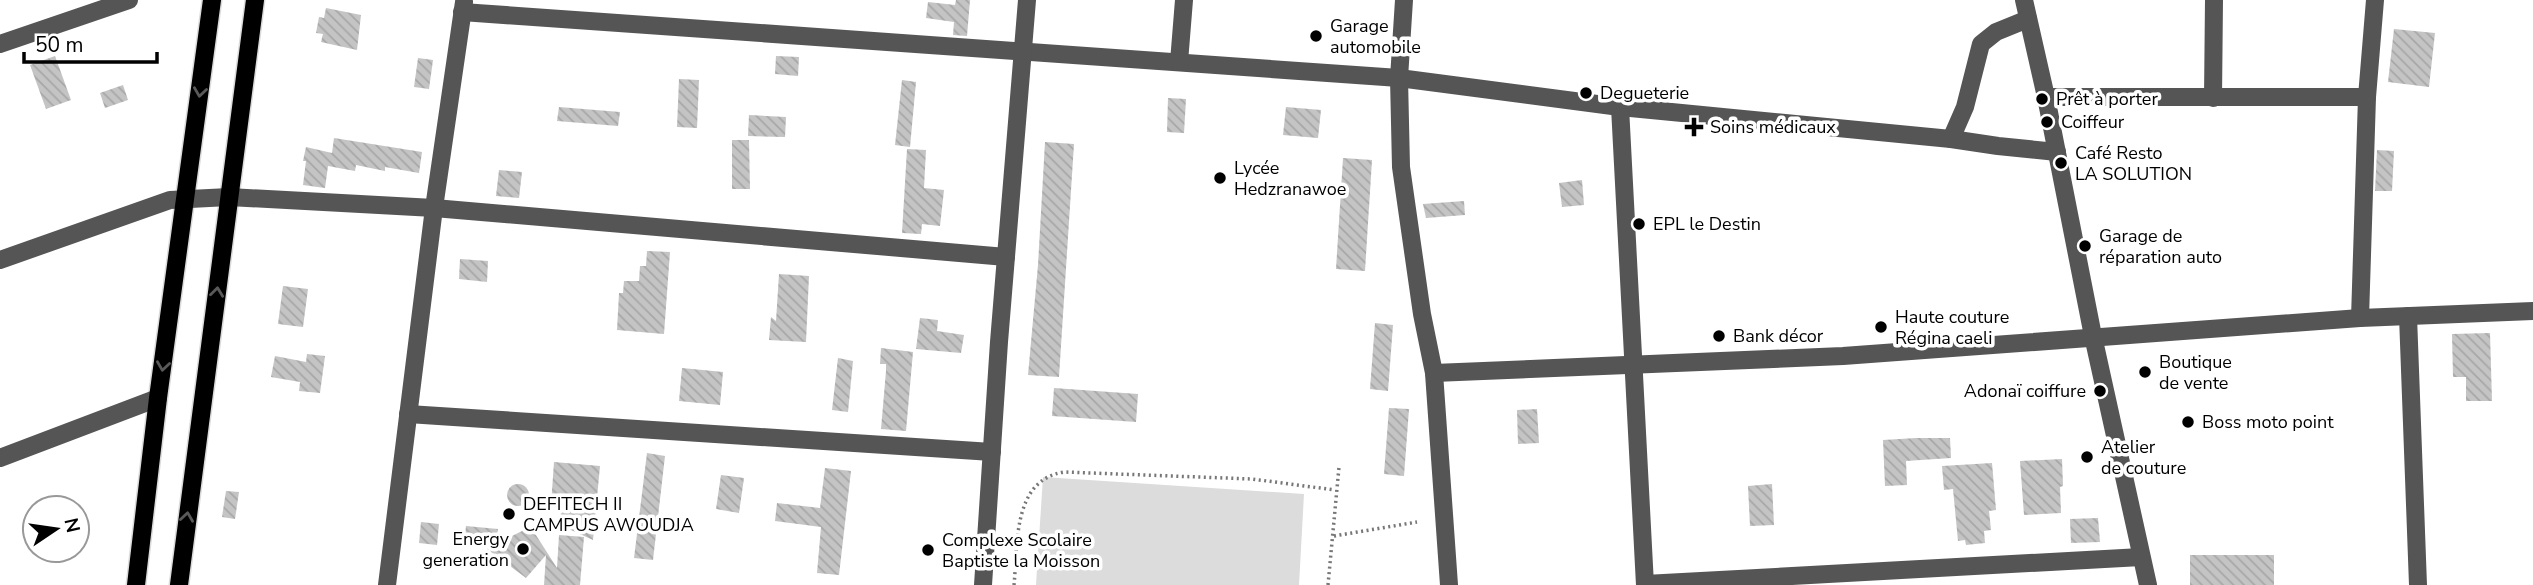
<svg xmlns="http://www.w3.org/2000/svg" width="2533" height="585" font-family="'Nunito Sans',sans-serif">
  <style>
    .garden { fill: #dcdcdc }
    .building { fill: url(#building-back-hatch) }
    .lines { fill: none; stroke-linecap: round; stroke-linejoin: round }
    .major-casing { stroke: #dbdbdb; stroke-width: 21 }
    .path { stroke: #777; stroke-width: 3.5; stroke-dasharray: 2 3.5; stroke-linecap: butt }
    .minor { stroke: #555; stroke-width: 18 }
    .major { stroke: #000; stroke-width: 18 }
    .oneway { stroke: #595959 }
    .poi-dot { fill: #000; stroke: #fff; stroke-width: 2.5 }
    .labels { text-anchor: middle; stroke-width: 7; stroke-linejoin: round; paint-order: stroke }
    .poi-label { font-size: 18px; fill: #000; stroke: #fff; text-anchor: start }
  </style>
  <defs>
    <pattern id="building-back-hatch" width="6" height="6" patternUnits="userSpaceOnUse" patternTransform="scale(1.75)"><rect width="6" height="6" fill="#c4c4c4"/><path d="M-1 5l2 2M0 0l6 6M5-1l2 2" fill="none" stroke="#a7a7a7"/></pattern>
  </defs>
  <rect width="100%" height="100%" fill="#fff"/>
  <polygon class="garden" points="1043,477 1304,494 1299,585 1036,585"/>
  <g class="building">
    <polygon points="956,0 970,0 967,36 953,35 954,22 926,18 928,2 955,5"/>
    <polygon points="326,8 361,15 357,50 321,42 323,34 316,33 319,17 324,18"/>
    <polygon points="2394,29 2435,33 2429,87 2388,82"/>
    <polygon points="55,56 71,100 46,109 30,65"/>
    <polygon points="776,56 799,57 798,76 775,74"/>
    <polygon points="418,58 433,60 429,89 414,87"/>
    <polygon points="679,79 699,80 697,128 677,127"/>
    <polygon points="902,80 916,82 910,147 895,145"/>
    <polygon points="123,85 128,100 105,108 100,93"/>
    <polygon points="1168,98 1186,99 1184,133 1167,132"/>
    <polygon points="559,107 620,112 618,126 557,121"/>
    <polygon points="1286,107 1321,110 1318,138 1283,135"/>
    <polygon points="749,115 786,117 785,137 748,136"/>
    <polygon points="334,138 422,152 419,173 385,167 385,171 356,165 355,171 328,166 325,188 303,185 306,161 303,161 306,147 332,153"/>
    <polygon points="732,140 749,140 750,189 732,189"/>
    <polygon points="1045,142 1074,144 1059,377 1028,375 1038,265"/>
    <polygon points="907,149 926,150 924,188 944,190 940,226 922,224 921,234 902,233"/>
    <polygon points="2377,150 2394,151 2392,191 2375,191"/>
    <polygon points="1343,158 1372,160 1365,271 1336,269"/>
    <polygon points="499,170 522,172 519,198 496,196"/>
    <polygon points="1582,180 1584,205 1562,207 1559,183"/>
    <polygon points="1464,201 1465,215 1426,218 1423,204"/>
    <polygon points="647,251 670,252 664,334 617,330 619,293 623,293 624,281 639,281 640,266 646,266"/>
    <polygon points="460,259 488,261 487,282 459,279"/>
    <polygon points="779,274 809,276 806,342 769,340 771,317 776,321"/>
    <polygon points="283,286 308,289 303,327 278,324"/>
    <polygon points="920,318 938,320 937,331 964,335 961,353 916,349"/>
    <polygon points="1375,323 1393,325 1388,391 1370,389"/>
    <polygon points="2490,333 2492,401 2466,401 2466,377 2453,377 2452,334"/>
    <polygon points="881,348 913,352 906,431 881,429 886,371 886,364 880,364"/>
    <polygon points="307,354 325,356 320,393 299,391 300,382 271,377 275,356 306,362"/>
    <polygon points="838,358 853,361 848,412 832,410"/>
    <polygon points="682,368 723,372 720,405 679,401"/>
    <polygon points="1054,388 1138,394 1136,422 1052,416"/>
    <polygon points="1389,408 1409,409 1404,476 1384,474"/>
    <polygon points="1537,409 1539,443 1518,444 1517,410"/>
    <polygon points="1916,438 1950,438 1951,458 1906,461 1907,485 1885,486 1883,440"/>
    <polygon points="647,453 665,456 653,560 634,558"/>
    <polygon points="2062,459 2063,486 2060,487 2061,513 2024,515 2020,461"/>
    <polygon points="554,462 600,466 593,540 560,525 561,511 574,504 551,505"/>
    <polygon points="1992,463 1996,510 1989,511 1991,530 1984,531 1985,543 1966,545 1965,540 1958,541 1953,489 1944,490 1942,466"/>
    <polygon points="825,468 851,471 839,575 817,573 821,527 775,521 777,503 820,508"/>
    <polygon points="721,475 744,478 739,513 716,509"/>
    <circle cx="518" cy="495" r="11"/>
    <polygon points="1772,484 1774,525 1750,526 1748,486"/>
    <polygon points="226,491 239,492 235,519 222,517"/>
    <polygon points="2098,518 2100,542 2071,543 2070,519"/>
    <polygon points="421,522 439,524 437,545 419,543"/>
    <polygon points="466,526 498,529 496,544 522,531 534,532 557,568 559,535 584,537 580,585 544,585 546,555 526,578 487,549 491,546 464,544"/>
    <rect x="2190" y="555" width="84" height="30"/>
  </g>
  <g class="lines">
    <defs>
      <g id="major">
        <polyline points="136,585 158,398 212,0"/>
        <polyline points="179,585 255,0"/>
      </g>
    </defs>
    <use href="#major" class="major-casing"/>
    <g class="path">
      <polyline points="1334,536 1417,522"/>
      <path d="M1014,585C1018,545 1012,480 1064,472L1252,479L1335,490"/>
      <polyline points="1328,585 1339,467"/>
    </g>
    <g class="minor">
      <polyline points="1404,0 1399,78 1401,167 1422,314 1434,373 1449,585"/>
      <polyline points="2024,0 2046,97 2093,336 2148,585"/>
      <polyline points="462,12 1399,78 1620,107 1951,139 1998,146 2057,152"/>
      <polyline points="0,44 129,0"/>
      <polyline points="1179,62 1184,0"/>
      <polyline points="2046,97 2367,97"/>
      <polyline points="2213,98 2214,0"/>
      <polyline points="1620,107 1645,585"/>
      <polyline points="1951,139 1965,107 1981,44 1996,32 2028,19"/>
      <polyline points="0,260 170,200 229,197 434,208 1006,257"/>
      <polyline points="2408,316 2418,585"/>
      <polyline points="2360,318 2367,97 2375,0"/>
      <polyline points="1434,373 1843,356 2360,318 2533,311"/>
      <polyline points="408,414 992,452"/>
      <polyline points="0,458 158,398"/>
      <polyline points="1645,584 2141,557"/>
      <polyline points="387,585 434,208 464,2"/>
      <polyline points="983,585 999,342 1027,0"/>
    </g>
    <use href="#major" class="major"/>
  </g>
  <defs><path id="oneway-chevron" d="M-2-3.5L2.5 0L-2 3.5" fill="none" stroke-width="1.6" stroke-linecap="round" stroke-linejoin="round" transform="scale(1.75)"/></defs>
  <g class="oneway">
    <use href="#oneway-chevron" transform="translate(200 92) rotate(98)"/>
    <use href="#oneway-chevron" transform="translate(217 292) rotate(-83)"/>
    <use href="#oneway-chevron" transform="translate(163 366) rotate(98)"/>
    <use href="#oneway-chevron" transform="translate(187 517) rotate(-82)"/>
  </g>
  <g class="poi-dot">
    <circle cx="1316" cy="36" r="7"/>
    <circle cx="1586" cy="93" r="7"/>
    <circle cx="2042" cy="99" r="7"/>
    <circle cx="2047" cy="122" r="7"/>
    <path d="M1690.5 116.5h7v7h7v7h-7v7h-7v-7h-7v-7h7z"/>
    <circle cx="2061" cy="163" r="7"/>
    <circle cx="1220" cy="178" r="7"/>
    <circle cx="1639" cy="224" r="7"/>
    <circle cx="2085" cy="246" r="7"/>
    <circle cx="1881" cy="327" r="7"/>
    <circle cx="1719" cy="336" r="7"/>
    <circle cx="2145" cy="372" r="7"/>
    <circle cx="2100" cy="391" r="7"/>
    <circle cx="2188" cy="422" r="7"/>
    <circle cx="2087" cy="457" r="7"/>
    <circle cx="509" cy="514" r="7"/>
    <circle cx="523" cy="549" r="7"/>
    <circle cx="928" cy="550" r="7"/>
  </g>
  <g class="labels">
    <g class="poi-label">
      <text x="1330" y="32">Garage<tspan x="1330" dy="21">automobile</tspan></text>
      <text x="1600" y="99">Degueterie</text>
      <text x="2056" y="105">Prêt à porter</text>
      <text x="2061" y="128">Coiffeur</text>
      <text x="1710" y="133">Soins médicaux</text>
      <text x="2075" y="159">Café Resto<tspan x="2075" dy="21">LA SOLUTION</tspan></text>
      <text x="1234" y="174">Lycée<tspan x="1234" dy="21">Hedzranawoe</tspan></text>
      <text x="1653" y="230">EPL le Destin</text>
      <text x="2099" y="242">Garage de<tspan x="2099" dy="21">réparation auto</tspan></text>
      <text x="1895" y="323">Haute couture<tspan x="1895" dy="21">Régina caeli</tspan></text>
      <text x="1733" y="342">Bank décor</text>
      <text x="2159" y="368">Boutique<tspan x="2159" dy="21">de vente</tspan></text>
      <text x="2086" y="397" text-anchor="end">Adonaï coiffure</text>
      <text x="2202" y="428">Boss moto point</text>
      <text x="2101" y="453">Atelier<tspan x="2101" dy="21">de couture</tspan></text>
      <text x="523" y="510">DEFITECH II<tspan x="523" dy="21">CAMPUS AWOUDJA</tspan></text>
      <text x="509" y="545" text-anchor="end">Energy<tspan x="509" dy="21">generation</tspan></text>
      <text x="942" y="546">Complexe Scolaire<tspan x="942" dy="21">Baptiste la Moisson</tspan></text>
    </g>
  </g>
  <g transform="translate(56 529) rotate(77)"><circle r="33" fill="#ffffff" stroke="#999999" stroke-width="2"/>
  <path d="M0-5L12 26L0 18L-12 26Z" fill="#000000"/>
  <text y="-10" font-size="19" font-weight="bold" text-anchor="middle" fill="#000000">N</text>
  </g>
  <path d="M24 52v10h133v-10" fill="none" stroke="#000000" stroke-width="3.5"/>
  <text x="35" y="52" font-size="21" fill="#000000" stroke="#ffffff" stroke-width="5" paint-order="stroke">50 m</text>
</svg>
